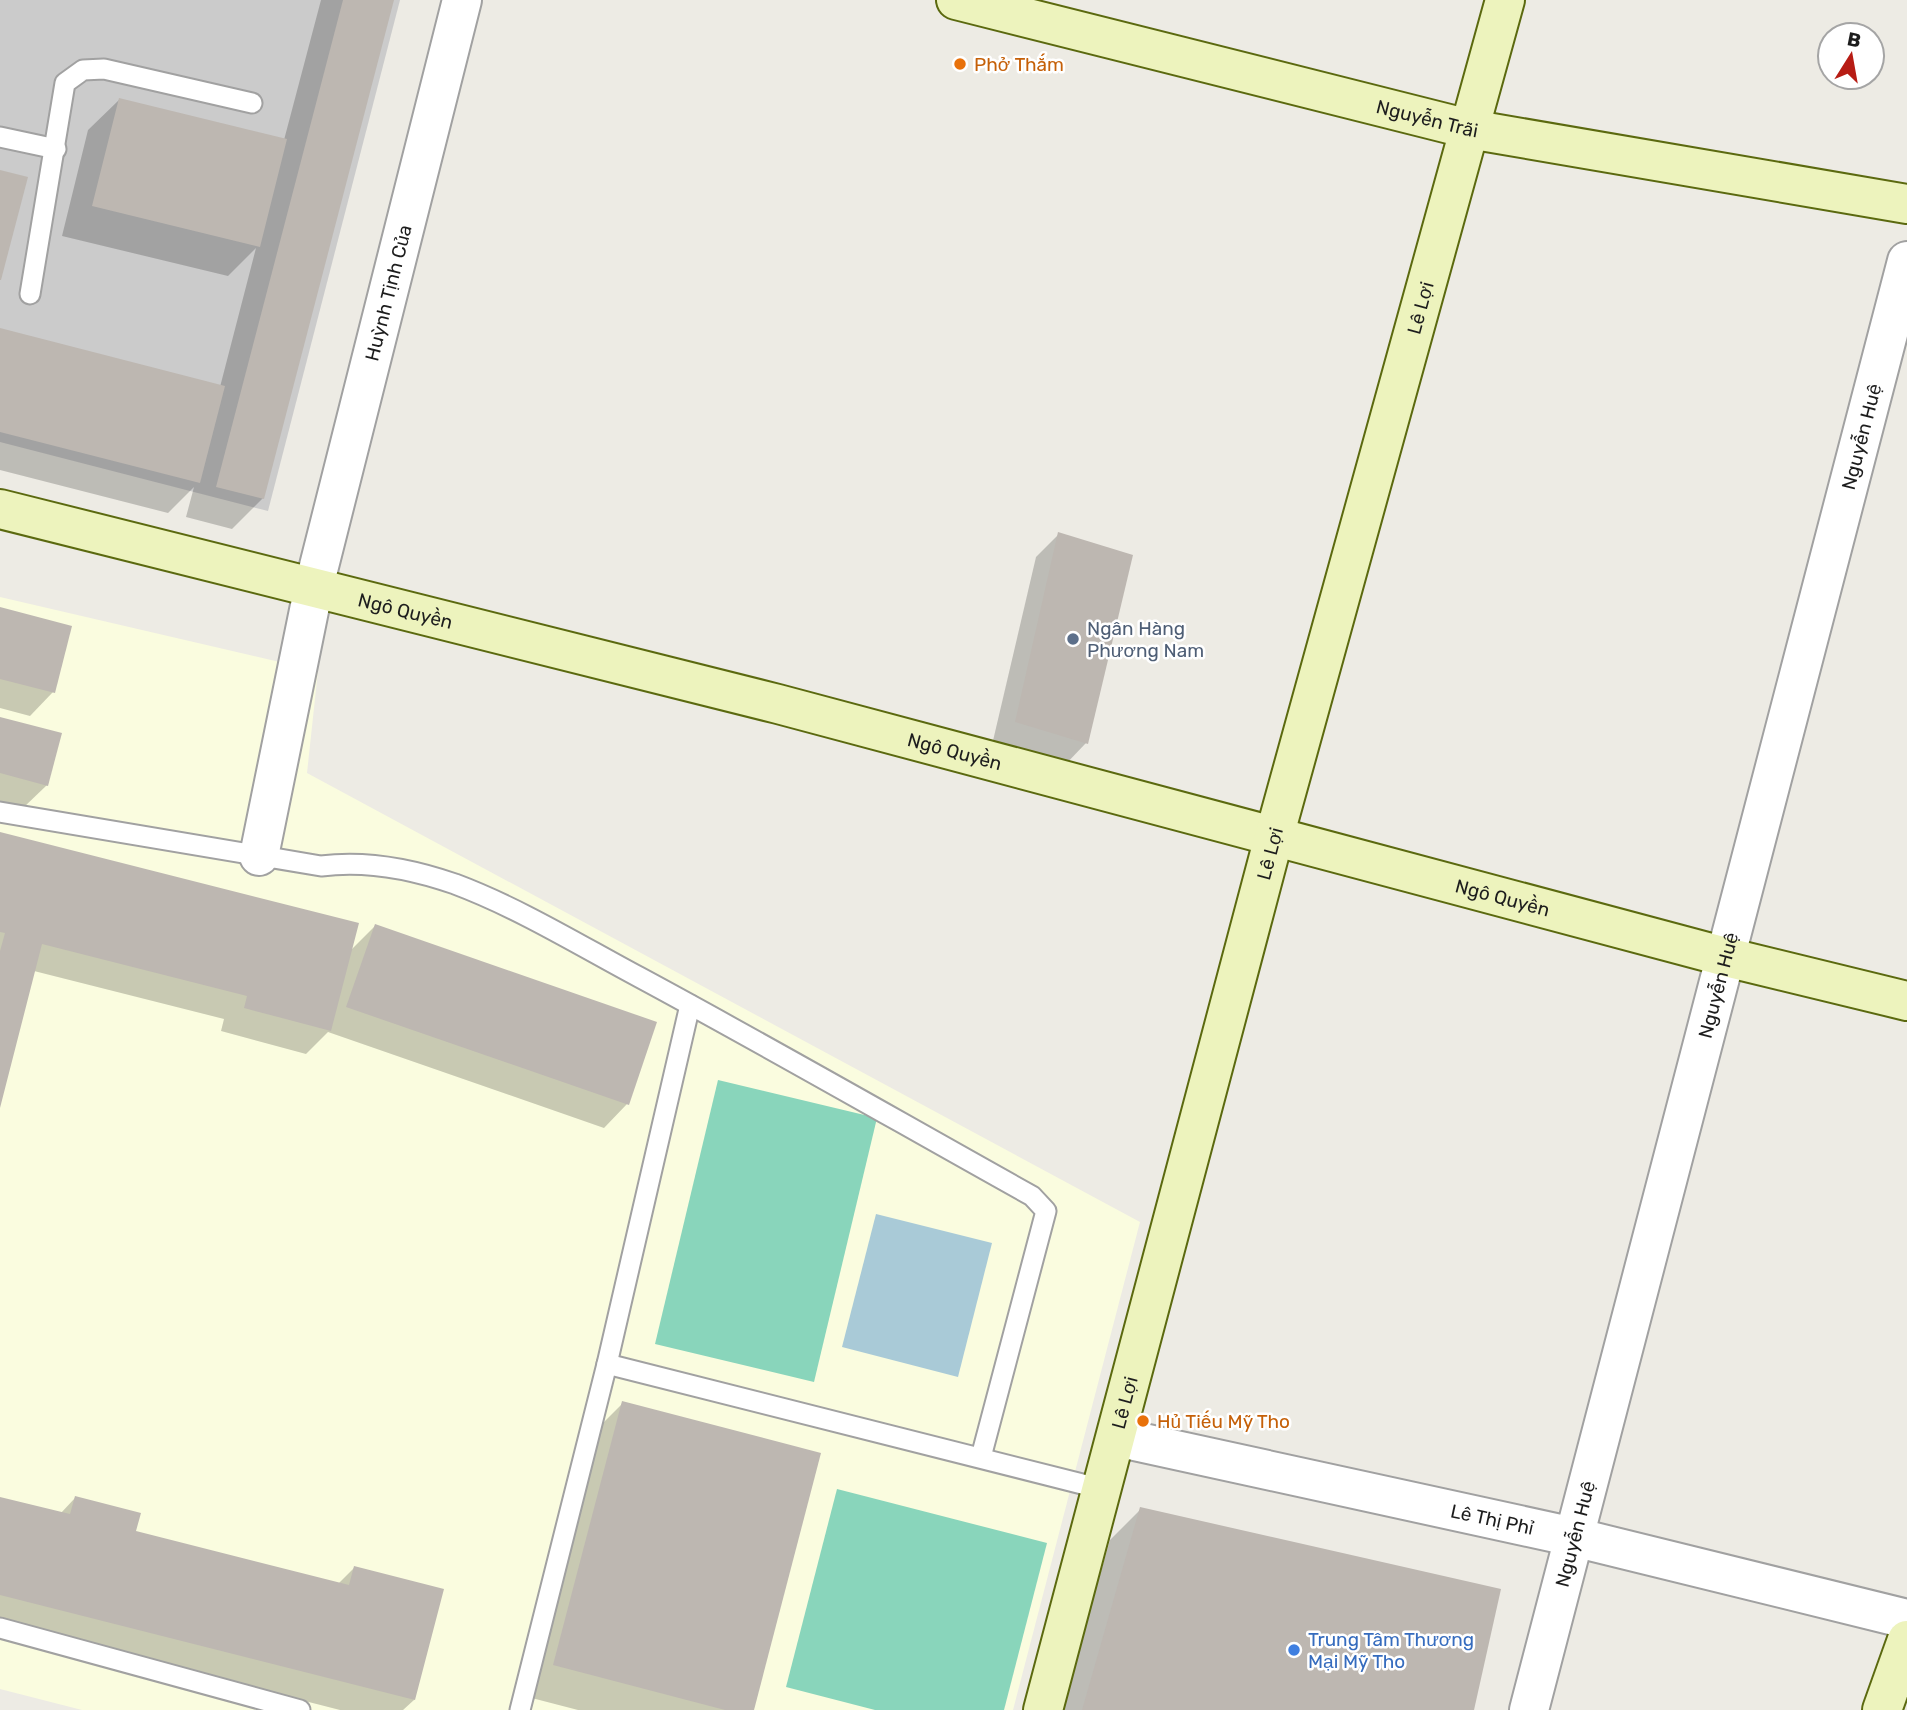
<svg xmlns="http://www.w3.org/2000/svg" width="1907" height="1710" font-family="Rubik,sans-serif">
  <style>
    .education { fill: #fafcdf }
    .religious { fill: #cbcbcb }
    .pitch { fill: #89d5bb }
    .water { fill: #a9cad7 }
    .shadow { fill: #0003 }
    .building { fill: #bdb7b1 }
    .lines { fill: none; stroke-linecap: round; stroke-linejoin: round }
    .lane-casing { stroke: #a1a1a1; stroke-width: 23 }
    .street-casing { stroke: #a1a1a1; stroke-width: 42 }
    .secondary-casing { stroke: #5b690f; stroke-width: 42 }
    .lane { stroke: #fff; stroke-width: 19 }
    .street { stroke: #fff; stroke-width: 38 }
    .secondary { stroke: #edf3bd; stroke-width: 38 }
    .food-dot { fill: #e8710a; stroke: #fff; stroke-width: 2.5 }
    .service-dot { fill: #5c6f8a; stroke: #fff; stroke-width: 2.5 }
    .shop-dot { fill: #3f7fe0; stroke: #fff; stroke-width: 2.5 }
    .labels { text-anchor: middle; stroke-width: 5; stroke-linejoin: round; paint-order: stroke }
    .food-label { font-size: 19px; fill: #c56008; stroke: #fff; text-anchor: start }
    .street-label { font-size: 19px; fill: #1d1d1d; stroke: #fff }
    .service-label { font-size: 19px; fill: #4e5e75; stroke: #fff; text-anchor: start }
    .shop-label { font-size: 19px; fill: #366cbe; stroke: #fff; text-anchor: start }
  </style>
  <rect width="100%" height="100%" fill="#edebe4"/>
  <polygon class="education" points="0,597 318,671 307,773 1140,1222 1013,1710 82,1710 0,1689"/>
  <polygon class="religious" points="0,0 400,0 268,511 0,442"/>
  <g class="pitch">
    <polygon points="718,1080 877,1118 814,1382 655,1344"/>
    <polygon points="837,1489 1047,1543 1004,1710 875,1710 786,1687"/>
  </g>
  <polygon class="water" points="876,1214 992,1243 958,1377 842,1347"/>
  <g class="shadow">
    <polygon points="321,0 392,0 263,498 232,529 186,517 194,487 168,513 0,470 0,330 220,387 256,248 228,276 62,236 88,130 119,100 284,140"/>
    <polygon points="1059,534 1086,743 1063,767 992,745 1036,557"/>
    <polygon points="0,609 53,692 30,716 0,708"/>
    <polygon points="0,719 47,785 23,808 0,802"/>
    <polygon points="0,834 349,952 375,926 655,1023 627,1104 604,1128 328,1032 306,1054 221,1031 224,1019 34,971 0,1105"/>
    <polygon points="623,1403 752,1710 578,1710 524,1696 592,1434"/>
    <polygon points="0,1498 60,1514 75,1498 134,1532 338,1584 354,1568 414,1700 403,1710 340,1710 0,1623"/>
    <polygon points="1141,1509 1473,1710 1061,1710 1110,1540"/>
  </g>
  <g class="building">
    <polygon points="343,0 394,0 264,499 216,487"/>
    <polygon points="119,98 287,139 260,247 92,206"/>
    <polygon points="0,170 28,177 1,280 0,280"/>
    <polygon points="0,328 225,386 200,483 0,432"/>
    <polygon points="1058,532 1133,555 1088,744 1015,722"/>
    <polygon points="0,607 72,626 55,693 0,679"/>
    <polygon points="0,717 62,733 48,786 0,773"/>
    <polygon points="0,832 359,923 331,1031 244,1008 247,996 42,944 0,1108 0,951 5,933 0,932"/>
    <polygon points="375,924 657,1022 629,1105 346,1007"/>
    <polygon points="622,1401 821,1453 754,1710 725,1710 553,1665"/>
    <polygon points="75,1496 141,1513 136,1531 349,1585 354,1566 444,1589 415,1700 0,1595 0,1497 70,1514"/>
    <polygon points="1140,1507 1501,1589 1474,1710 1082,1710"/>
  </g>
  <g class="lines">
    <defs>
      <g id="lane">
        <polyline points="0,137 56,149"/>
        <polyline points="30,294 65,83 83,70 104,69 252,103"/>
        <path d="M0,812L321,866C367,860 412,869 455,884C519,908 579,945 639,977C771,1048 901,1123 1032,1196L1046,1211L981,1457"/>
        <polyline points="607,1364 1102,1489"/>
        <polyline points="0,1628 300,1710"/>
        <polyline points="520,1710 607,1364 690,1005"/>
      </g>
      <g id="street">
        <path id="s1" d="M259,856L314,586L462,0"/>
        <path id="s2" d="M1116,1437L1574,1537L1907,1619"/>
        <path id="s3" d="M1529,1710L1907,261"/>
      </g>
      <g id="secondary">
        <path id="s4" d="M956,0L1469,129L1907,204"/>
        <path id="s5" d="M0,509L778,704L1726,957L1907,1001"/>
        <path id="s6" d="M1043,1710L1274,837L1505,0"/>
        <polyline points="1882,1710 1907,1640"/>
      </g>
    </defs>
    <use href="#lane" class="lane-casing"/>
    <use href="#street" class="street-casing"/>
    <use href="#secondary" class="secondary-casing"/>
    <use href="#lane" class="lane"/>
    <use href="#street" class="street"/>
    <use href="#secondary" class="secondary"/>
  </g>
  <g class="food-dot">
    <circle cx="960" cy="64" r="7"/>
    <circle cx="1143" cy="1421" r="7"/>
  </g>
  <circle class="service-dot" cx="1073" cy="639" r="7"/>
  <circle class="shop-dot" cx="1294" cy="1650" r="7"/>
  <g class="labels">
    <g class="food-label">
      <text x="974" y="71">Phở Thắm</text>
      <text x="1157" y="1428">Hủ Tiếu Mỹ Tho</text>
    </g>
    <g class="street-label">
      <text dy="7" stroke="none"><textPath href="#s4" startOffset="486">Nguyễn Trãi</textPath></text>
      <text dy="7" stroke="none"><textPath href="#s1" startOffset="578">Huỳnh Tịnh Của</textPath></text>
      <text dy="7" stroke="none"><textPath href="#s6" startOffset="1452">Lê Lợi</textPath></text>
      <text dy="7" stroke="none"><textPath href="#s3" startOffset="1316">Nguyễn Huệ</textPath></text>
      <text dy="7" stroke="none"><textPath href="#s5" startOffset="418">Ngô Quyền</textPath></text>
      <text dy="7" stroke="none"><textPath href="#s5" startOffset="985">Ngô Quyền</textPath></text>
      <text dy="7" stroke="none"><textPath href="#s6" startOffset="886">Lê Lợi</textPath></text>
      <text dy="7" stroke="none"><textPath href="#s5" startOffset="1552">Ngô Quyền</textPath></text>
      <text dy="7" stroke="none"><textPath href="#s3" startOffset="749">Nguyễn Huệ</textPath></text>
      <text dy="7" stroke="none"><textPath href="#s6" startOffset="318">Lê Lợi</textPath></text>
      <text dy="7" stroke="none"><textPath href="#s2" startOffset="385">Lê Thị Phỉ</textPath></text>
      <text dy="7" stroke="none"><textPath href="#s3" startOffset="182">Nguyễn Huệ</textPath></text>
    </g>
    <g class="service-label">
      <text x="1087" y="635">Ngân Hàng<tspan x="1087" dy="22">Phương Nam</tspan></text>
    </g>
    <g class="shop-label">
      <text x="1308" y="1646">Trung Tâm Thương<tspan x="1308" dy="22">Mại Mỹ Tho</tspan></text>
    </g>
  </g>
  <g transform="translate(1851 56) rotate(11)"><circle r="33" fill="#ffffff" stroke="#a5a5a5" stroke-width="2"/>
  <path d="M0-5L12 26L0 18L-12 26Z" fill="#b71c14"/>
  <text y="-10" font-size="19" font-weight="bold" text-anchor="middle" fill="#1d1d1d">B</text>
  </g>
</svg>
